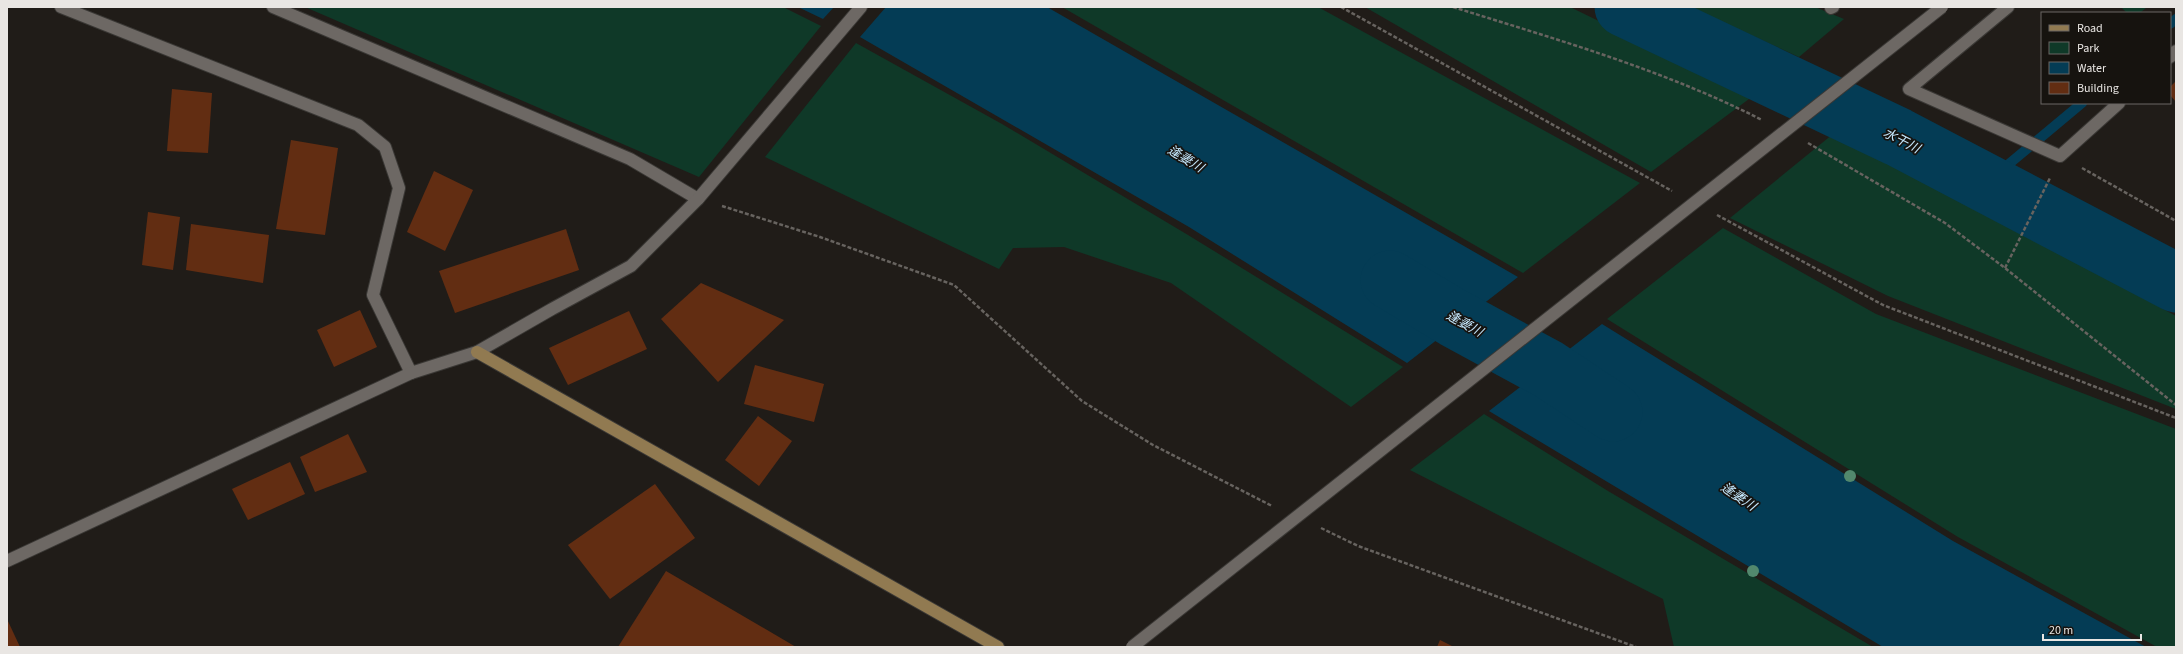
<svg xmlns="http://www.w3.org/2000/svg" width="2183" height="654" font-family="'Source Sans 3','Noto Sans JP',sans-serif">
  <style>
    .green { fill: #0f3928 }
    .water { fill: #043c55 }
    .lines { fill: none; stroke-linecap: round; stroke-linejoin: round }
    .stream { stroke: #043c55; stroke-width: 10 }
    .river { stroke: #043c55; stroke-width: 59 }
    .building { fill: #622d12 }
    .street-casing { stroke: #3a3835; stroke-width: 14 }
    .secondary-casing { stroke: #3a3835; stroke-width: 14 }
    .path { stroke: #67635f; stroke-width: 2.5; stroke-dasharray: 4 2; stroke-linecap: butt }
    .street { stroke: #6d6864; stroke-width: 12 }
    .secondary { stroke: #917a51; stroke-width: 12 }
    .street-bridge-casing { stroke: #3a3835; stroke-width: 14; stroke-linecap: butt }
    .street-bridge { stroke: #6d6864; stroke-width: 12 }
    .tree { fill: #52886d }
    .labels { text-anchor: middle; stroke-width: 3.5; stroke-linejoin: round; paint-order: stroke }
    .water-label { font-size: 13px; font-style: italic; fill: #c5e8fd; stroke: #16130f }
  </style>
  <rect width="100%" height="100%" fill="#201c18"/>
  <g class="green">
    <polygon points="305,7 783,7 821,26 699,177"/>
    <polygon points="1062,7 1318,7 1640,183 1523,273"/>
    <polygon points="1365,7 1570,7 1753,96 1651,172"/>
    <polygon points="1689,7 1815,7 1844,19 1799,57"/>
    <polygon points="2121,7 2147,7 2140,13 2127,13"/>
    <polygon points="856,43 1002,124 1188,235 1403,367 1351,407 1171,283 1064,247 1013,248 999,269 765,157"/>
    <polygon points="1833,134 2061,253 2176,316 2176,409 1888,296 1730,218"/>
    <polygon points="1723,228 1876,314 2176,429 2176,647 2157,647 1958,537 1607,319"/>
    <polygon points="1484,414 1608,491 1873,647 1674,647 1663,599 1410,470"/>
  </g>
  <g class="water">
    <polygon points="798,7 834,7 823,19"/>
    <polygon points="886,7 1047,7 1518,277 1407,363 1189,227 860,37"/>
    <polygon points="1602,324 1953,541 2146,647 1883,647 1489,411"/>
  </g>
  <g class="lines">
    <g class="stream">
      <polyline points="2170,24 2176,19"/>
      <polyline points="1986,183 2082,103"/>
    </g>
    <g class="river">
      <polyline points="1624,7 1898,137 2176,283"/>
      <polyline points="1390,280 1454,318 1548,369 1613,412"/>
    </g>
  </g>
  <g class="building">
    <polygon points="2176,81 2176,102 2170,95 2170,87"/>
    <polygon points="172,89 212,93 208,153 167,151"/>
    <polygon points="291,140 338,148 325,235 276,229"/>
    <polygon points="434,171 473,190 445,251 407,232"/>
    <polygon points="148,212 180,217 173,270 142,265"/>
    <polygon points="191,224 269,235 263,283 186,270"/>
    <polygon points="566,229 579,270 455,313 439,271"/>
    <polygon points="701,283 784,320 718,382 661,319"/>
    <polygon points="360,310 377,347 334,367 317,330"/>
    <polygon points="629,311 647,349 568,385 549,348"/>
    <polygon points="755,365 824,384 814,422 744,404"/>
    <polygon points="758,416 792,441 759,486 725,460"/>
    <polygon points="348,434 367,472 315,492 300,457"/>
    <polygon points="290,462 305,494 248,520 232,489"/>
    <polygon points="655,484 695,538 610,599 568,545"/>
    <polygon points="666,571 796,647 618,647"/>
    <polygon points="7,619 20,647 7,647"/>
    <polygon points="1440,640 1454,647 1437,647"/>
  </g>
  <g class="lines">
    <defs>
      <g id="street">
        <polyline points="61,7 358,125 385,147 399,188 373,295 411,373"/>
        <polyline points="273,7 630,159 698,199"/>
        <polyline points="2008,7 1909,89 2060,156 2119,103"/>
        <polyline points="1831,8 1833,7"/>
        <polyline points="2170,57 2176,51"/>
        <polyline points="7,561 411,373 477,352 552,309 631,266 698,199 861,7"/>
      </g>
      <polyline id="secondary" points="477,352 998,647"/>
    </defs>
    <use href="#street" class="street-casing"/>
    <use href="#secondary" class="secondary-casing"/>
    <g class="path">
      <polyline points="1341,7 1672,191"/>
      <path d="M1453,7C1558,40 1664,70 1762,120"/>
      <polyline points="1808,143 1945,223 2005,268 2176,405"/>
      <polyline points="2082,168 2176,221"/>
      <polyline points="722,206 820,237 954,285 1082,401 1153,445 1272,506"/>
      <polyline points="1717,215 1883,305 2176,418"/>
      <polyline points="2005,268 2050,178"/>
      <polyline points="1321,528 1358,546 1636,647"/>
    </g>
    <use href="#street" class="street"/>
    <use href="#secondary" class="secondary"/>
    <defs>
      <polyline id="street-bridge" points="1132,647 1942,7"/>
    </defs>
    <use href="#street-bridge" class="street-bridge-casing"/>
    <use href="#street-bridge" class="street-bridge"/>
  </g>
  <g class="tree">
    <circle cx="1850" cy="476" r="6"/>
    <circle cx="1753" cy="571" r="6"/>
  </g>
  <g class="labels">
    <g class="water-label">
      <text transform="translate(1902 140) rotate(27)" y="5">水干川</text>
      <text transform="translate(1186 158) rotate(31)" y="5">逢妻川</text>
      <text transform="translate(1465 323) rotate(29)" y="5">逢妻川</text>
      <text transform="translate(1739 496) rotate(34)" y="5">逢妻川</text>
    </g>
  </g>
  <rect width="2183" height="654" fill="none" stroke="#e9e6e3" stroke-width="16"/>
  <rect x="2041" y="12" width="130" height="92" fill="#16130f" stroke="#6a6764"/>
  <rect x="2049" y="25" width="20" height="6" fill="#917a51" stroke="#6a6764"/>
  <text x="2077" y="32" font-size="12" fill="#e9e6e3">Road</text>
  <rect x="2049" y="42" width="20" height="12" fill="#0f3928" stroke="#6a6764"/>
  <text x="2077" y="52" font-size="12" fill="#e9e6e3">Park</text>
  <rect x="2049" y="62" width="20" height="12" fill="#043c55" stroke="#6a6764"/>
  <text x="2077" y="72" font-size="12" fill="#e9e6e3">Water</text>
  <rect x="2049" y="82" width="20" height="12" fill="#622d12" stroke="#6a6764"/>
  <text x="2077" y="92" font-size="12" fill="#e9e6e3">Building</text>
  <path d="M2043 634v6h98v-6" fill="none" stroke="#e9e6e3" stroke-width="2"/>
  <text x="2049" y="634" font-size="12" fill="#e9e6e3" stroke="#16130f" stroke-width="3" paint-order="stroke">20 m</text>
</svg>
